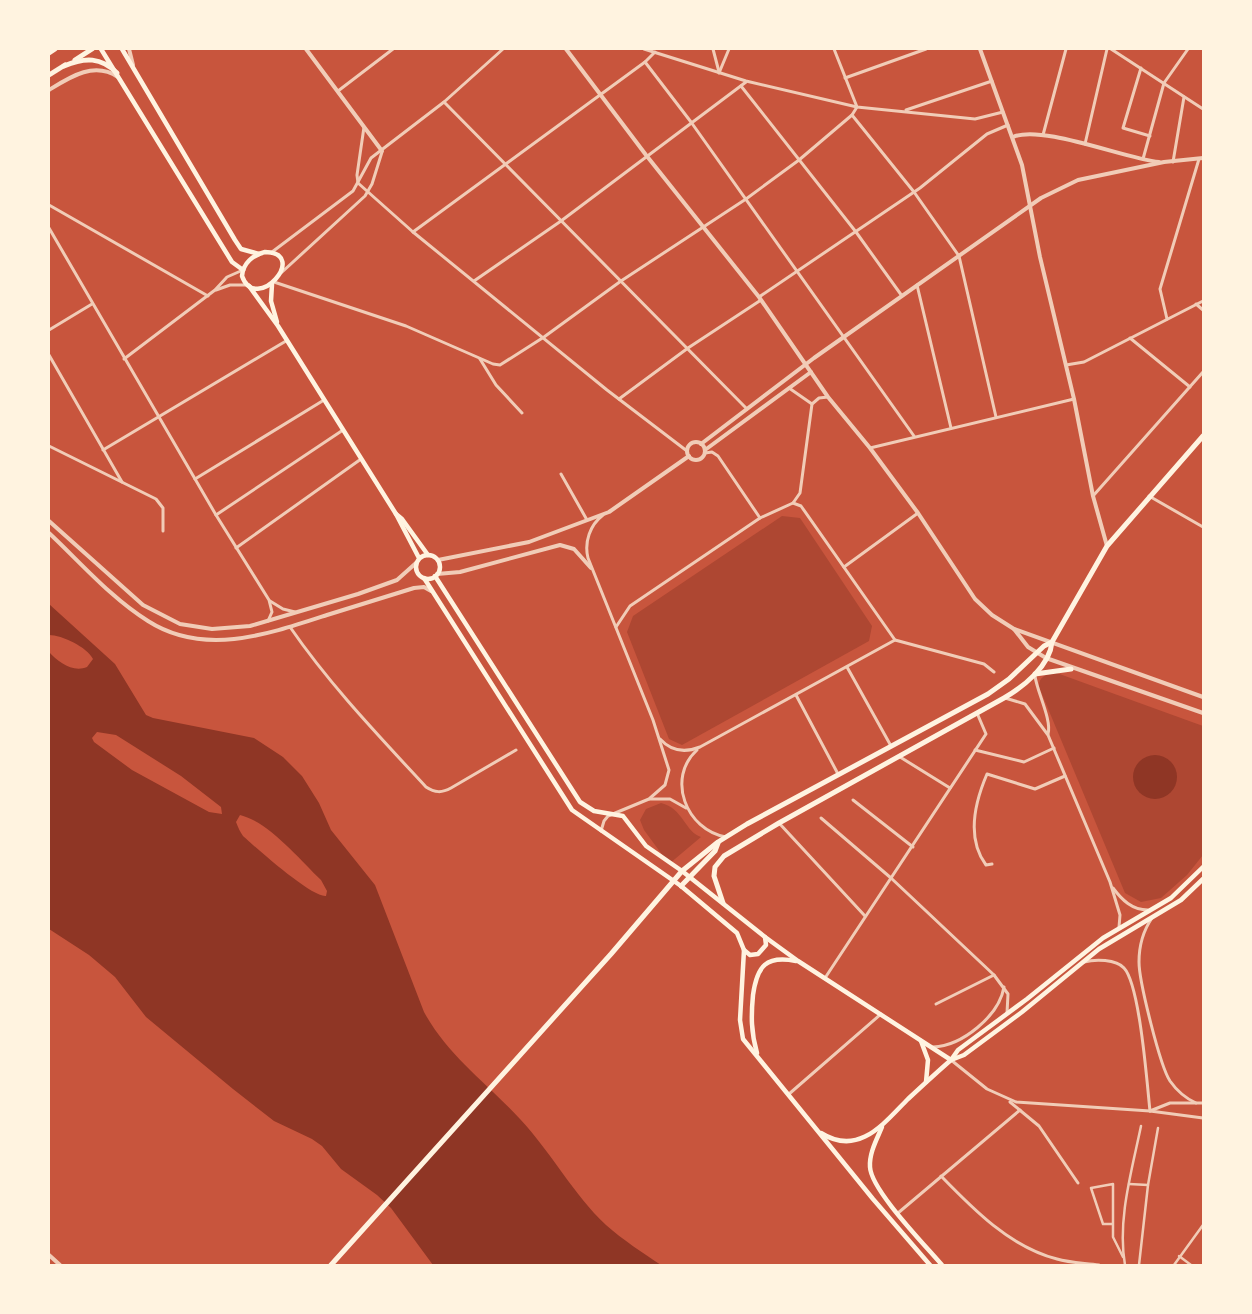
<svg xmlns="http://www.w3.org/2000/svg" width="1252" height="1314" font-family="'Roboto Condensed',sans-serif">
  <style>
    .green { fill: #ae4732 }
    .water { fill: #8f3625; fill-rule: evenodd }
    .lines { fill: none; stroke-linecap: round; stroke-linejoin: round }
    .pedestrian { stroke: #f1ccb7; stroke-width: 2.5 }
    .minor { stroke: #f1ccb7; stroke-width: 3 }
    .tertiary { stroke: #f1ccb7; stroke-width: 4 }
    .secondary { stroke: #fff3e0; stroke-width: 4.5 }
    .primary { stroke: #fff3e0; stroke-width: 5 }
  </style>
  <rect width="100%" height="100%" fill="#c8553d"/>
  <g class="green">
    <polygon points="782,516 800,518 872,626 869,641 682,745 669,739 627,632 633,616"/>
    <path d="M1054,672L1203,726V855L1187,875L1161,898L1141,902L1125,893L1039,687C1038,678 1046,674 1054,672Z"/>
    <path d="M661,803C683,808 685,832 701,837L669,864L644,830L640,820L646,809Z"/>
  </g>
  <g class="water">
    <path d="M49,604L115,664L146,715L153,718L254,738L283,757L302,776L319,803L331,830L375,885L424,1012C448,1056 487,1083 520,1119C551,1152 573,1194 606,1225C623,1240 643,1253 661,1265H433L391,1208L377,1195L341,1169L322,1146L312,1139L274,1121L233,1089L146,1017L115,977L89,955L49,929V652C58,662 73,673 87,667L93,659C87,647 62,635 49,635ZM97,732L116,735L181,776L221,807L222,814L209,812L132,770L94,742L92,738ZM240,815C269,822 299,859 321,880L327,891L326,896C312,898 255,847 243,836C240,832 238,827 236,822Z"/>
    <circle cx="1155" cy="777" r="22"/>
  </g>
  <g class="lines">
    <g class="pedestrian">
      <polyline points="1129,1184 1148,1185"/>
      <polyline points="1113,1224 1103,1224 1091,1188 1113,1184 1113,1237 1123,1257"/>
      <polyline points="1179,1256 1191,1265"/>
      <path d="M1125,1265C1117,1220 1132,1170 1141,1126"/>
      <polyline points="1139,1265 1148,1185 1158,1128"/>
      <polyline points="1174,1265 1203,1225"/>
    </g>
    <g class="minor">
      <polyline points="644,49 746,81 857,107 975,119 1003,112"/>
      <polyline points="713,49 719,72"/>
      <polyline points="1111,49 1203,109"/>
      <polyline points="645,62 691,122 914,436"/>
      <polyline points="1141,68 1123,128 1150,136"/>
      <polyline points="719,73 729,49"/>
      <polyline points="845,78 926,49"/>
      <polyline points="741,86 856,232 902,296"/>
      <polyline points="338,91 393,49"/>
      <polyline points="444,102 747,409"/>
      <polyline points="906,110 992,81"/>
      <polyline points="852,115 914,192 959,256 996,417"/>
      <polyline points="364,127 357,175 358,183 413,232 607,390 687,451"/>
      <polyline points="1043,135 1066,49"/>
      <polyline points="1085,144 1107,49"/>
      <polyline points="1143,159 1164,83 1188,49"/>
      <polyline points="1173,162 1184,97"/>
      <polyline points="49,205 208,296"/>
      <polyline points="49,228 216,515 269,600 272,612 268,621"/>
      <polyline points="413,232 645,62 655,52"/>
      <polyline points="272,252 353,191 371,158 444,102 503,49"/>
      <polyline points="281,273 365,196 372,184 382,152"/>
      <polyline points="474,281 561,221 746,82"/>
      <polyline points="274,282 406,326 493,364 500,365 544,337 621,281 746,199 799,160 852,115 857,107 834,49"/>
      <polyline points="917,285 951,428"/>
      <polyline points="216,290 230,285 247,285"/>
      <polyline points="759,297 920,188 987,134 1008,125"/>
      <polyline points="1196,304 1203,310"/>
      <polyline points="1167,319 1160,289 1199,159"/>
      <polyline points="49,330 92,304"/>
      <polyline points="1130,338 1190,387"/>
      <polyline points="49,355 122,482"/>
      <polyline points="124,359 215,290 227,277 243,270"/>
      <polyline points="480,359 496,385 522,413"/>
      <polyline points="1066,365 1084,362 1203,301"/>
      <polyline points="789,388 812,404"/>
      <polyline points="619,399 688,348 761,300"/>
      <polyline points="49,446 156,499 163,508 163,531"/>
      <polyline points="870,448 1074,399"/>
      <polyline points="103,450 286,341"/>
      <polyline points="705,453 712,452 718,456 760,518"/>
      <polyline points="561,474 587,520"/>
      <polyline points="195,479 324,400"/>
      <polyline points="1093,496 1203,372"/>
      <polyline points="1149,496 1203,527"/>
      <polyline points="793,503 800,493 812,404 819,398 828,397"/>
      <polyline points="216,515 343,430"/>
      <polyline points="236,548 361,459"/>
      <polyline points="844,567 918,513"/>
      <polyline points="270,601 283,609 295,612"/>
      <path d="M290,627C330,685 378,735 426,787C435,793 442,793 451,788L516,750"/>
      <polyline points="616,627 630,606 760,518 793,503 801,506 895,640 984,664 994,672"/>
      <polyline points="847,667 891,746"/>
      <path d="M1035,676C1037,692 1052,720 1048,734"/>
      <polyline points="796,695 838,774"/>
      <polyline points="1005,698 1025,704 1048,735 1110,882 1120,915 1119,927"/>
      <path d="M660,739C671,751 685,753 700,747L895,640"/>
      <path d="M697,750C666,778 686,830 726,837"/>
      <polyline points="975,750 1024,762 1054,748"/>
      <polyline points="900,757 950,788"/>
      <polyline points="650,799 670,799 686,808"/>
      <polyline points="853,800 913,847"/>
      <polyline points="821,818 891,878 994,975 1008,994 1007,1013"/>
      <polyline points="779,823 865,916"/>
      <path d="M601,831L604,821L608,816L649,799L665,785L669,770L653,720L588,558C584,542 590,525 603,515"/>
      <path d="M992,864L986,865C966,838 975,802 987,774L1035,789L1065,776"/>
      <path d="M1113,888C1122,900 1132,910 1148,910"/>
      <path d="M1152,918C1143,931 1139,947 1139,962C1139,981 1160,1066 1170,1081C1177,1091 1185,1098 1196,1103"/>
      <path d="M1084,962C1095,959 1116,959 1124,968C1140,985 1147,1084 1150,1111"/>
      <polyline points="825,978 986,734 977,713"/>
      <polyline points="936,1004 994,975"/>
      <path d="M933,1047C962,1046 999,1016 1004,987"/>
      <polyline points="951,1060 987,1089 1016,1102 1150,1111 1203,1118"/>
      <polyline points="789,1094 881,1014"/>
      <polyline points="1010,1102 1039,1126 1078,1183"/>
      <polyline points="1150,1111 1170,1103 1203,1103"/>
      <path d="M941,1176C973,1209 1010,1247 1057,1259C1070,1263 1086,1263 1099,1265"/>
      <polyline points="898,1213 1020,1110"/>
    </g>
    <g class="tertiary">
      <polyline points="129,49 133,65"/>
      <polyline points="306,49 382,151"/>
      <polyline points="566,49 646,155 759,297 828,397 870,448 918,513 975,599 992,615 1014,629 1203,697"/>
      <polyline points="980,49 1022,165 1040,257 1074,399 1093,496 1107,546"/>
      <path d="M49,90C70,77 94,61 118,77"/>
      <path d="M1013,137C1041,124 1126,159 1159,162"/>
      <circle cx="696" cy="451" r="9"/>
      <polyline points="701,444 814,358 1041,198 1078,180 1164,162 1203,158"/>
      <polyline points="705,450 811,372"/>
      <polyline points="49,521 143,605 180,624 212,629 250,626 358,594 397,580 416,563"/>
      <path d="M49,533C80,562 111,598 148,621C204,657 269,634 327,615C356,606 385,597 414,588L424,587L431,591"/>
      <polyline points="438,560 529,542 609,512 689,456"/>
      <polyline points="437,574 460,572 560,545 574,549 591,568"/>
      <polyline points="1014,629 1028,647 1046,658 1203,713"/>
      <polyline points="49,1255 60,1265"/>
    </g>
    <g class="secondary">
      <polyline points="101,49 232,262 243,270"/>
      <polyline points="122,49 235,240 241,249 259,254"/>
      <path d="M265,252C310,253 256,315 242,276C243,263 253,255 265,252Z"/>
      <polyline points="272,284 271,301 277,322"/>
      <polyline points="249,286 278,326 396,514 419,558"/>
      <polyline points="396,514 402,519 428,555"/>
      <circle cx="428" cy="567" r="12"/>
      <polyline points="435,576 580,802 594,811 623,816 646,846 682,871 765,937 798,961 951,1060 964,1055 1022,1012 1099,949 1181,900 1203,879"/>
      <polyline points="424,578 572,810 681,886 737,933 744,950 740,1020 743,1039 873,1199 930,1265"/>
      <polyline points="744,950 750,955 758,954 766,945 765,937"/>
      <polyline points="921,1041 928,1060 926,1082"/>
      <path d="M757,1053C751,1032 751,1016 753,995C757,966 766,955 796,961"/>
      <path d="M882,1127C877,1139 869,1153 870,1167C871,1190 925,1245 942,1265"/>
      <path d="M821,1133C859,1157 884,1123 908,1099C922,1086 936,1073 951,1060L958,1050L1027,999L1103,938L1171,898L1203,867"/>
    </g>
    <g class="primary">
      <polyline points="49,53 55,49"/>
      <polyline points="75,60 92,49"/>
      <path d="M64,66C85,57 101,57 117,73"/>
      <polyline points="49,75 65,65"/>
      <polyline points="1035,674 1071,669"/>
      <polyline points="681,886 715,851 718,843"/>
      <path d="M723,903L714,876L715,867L724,856L779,823L1004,698C1023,687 1050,666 1052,642L1107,546L1203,436"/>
      <polyline points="331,1265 611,954 682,871 718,842 747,824 988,694 1009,679 1044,646 1052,642"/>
    </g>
  </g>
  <rect width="1252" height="1314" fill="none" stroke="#fff3e0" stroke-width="100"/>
</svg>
